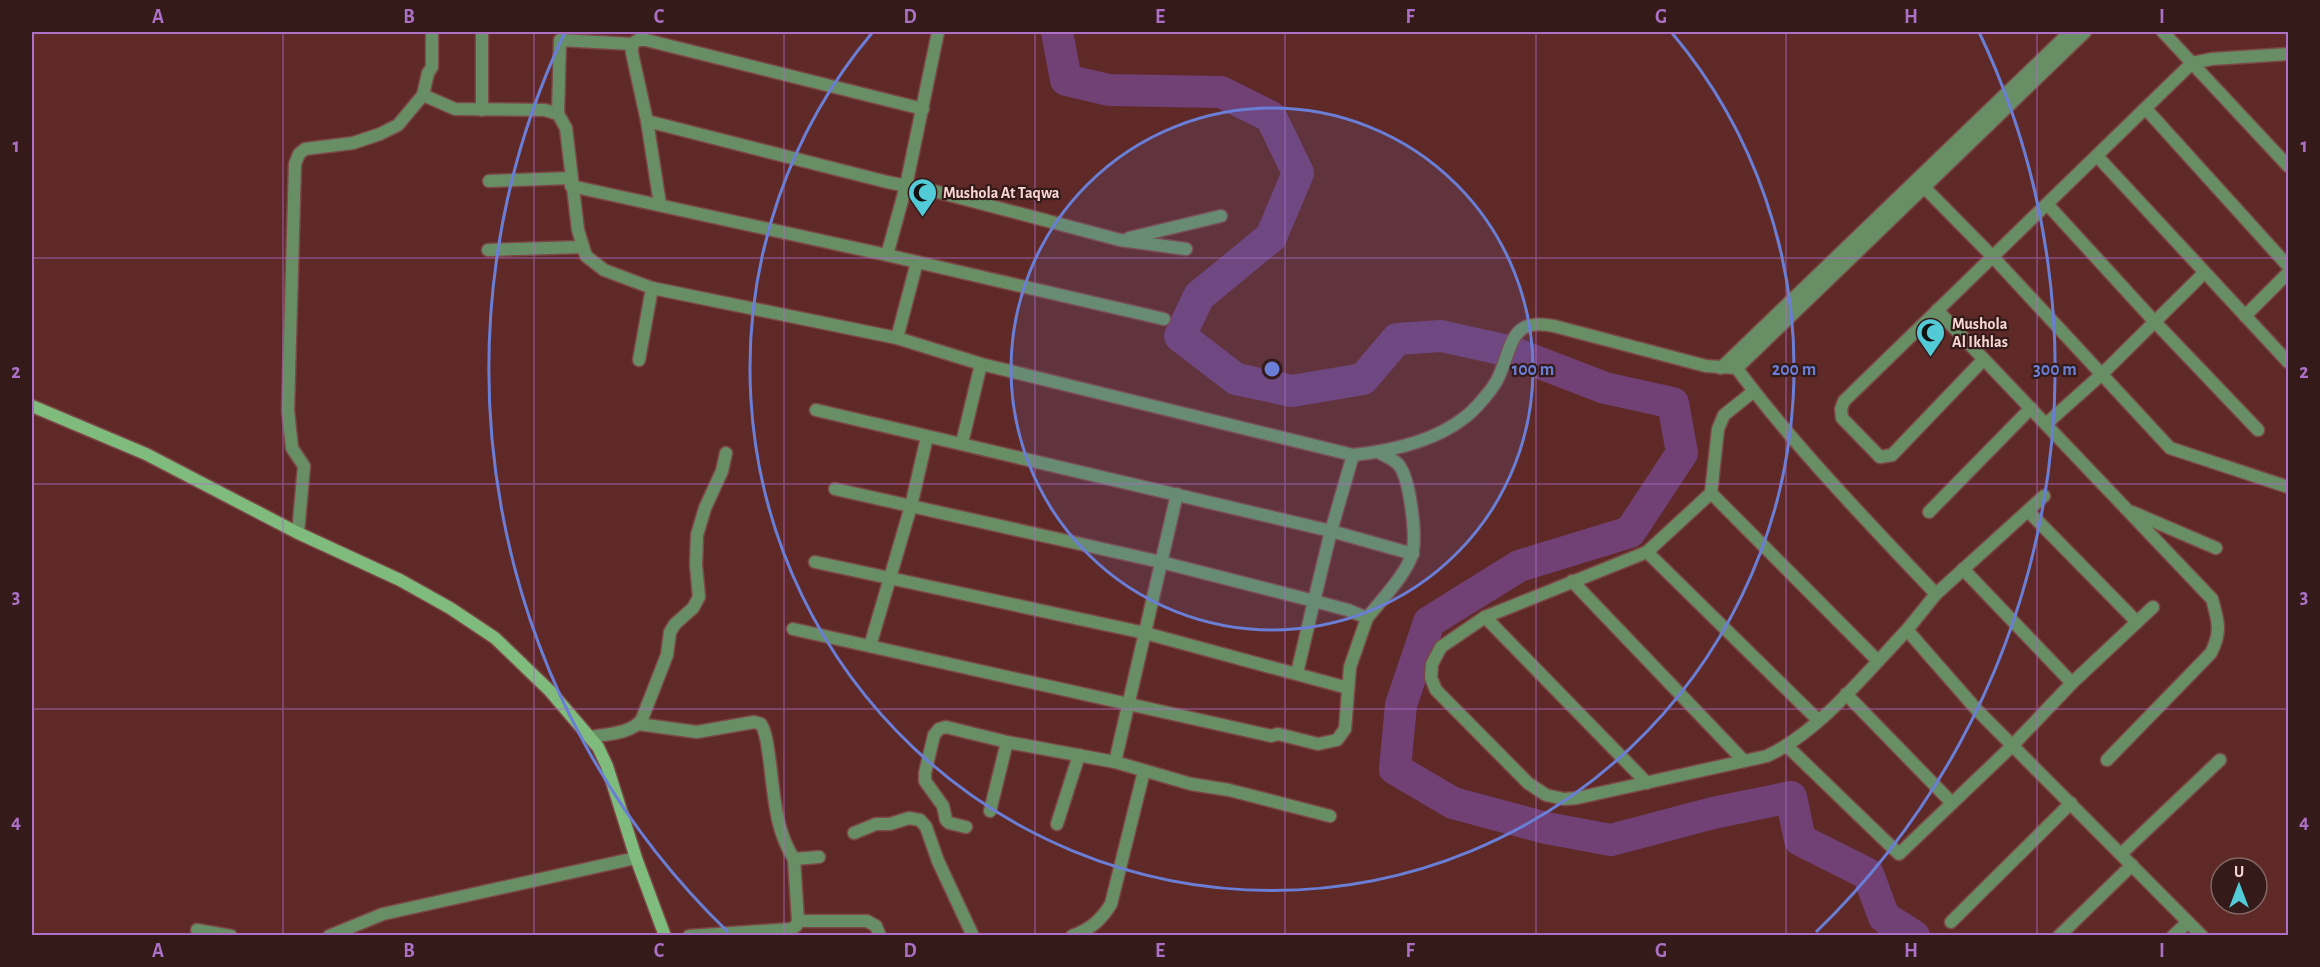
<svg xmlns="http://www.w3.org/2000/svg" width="2320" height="967" font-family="'Alegreya Sans',sans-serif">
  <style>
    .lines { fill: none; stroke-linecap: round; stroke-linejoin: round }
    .river { stroke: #714176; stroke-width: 32 }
    .street-casing { stroke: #7b4847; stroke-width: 15 }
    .secondary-casing { stroke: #7b4847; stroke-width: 15 }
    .street { stroke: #688e66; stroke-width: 12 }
    .secondary { stroke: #7ebb7c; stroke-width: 12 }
    .grid { fill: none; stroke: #ad70c7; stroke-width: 1.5; stroke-opacity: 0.55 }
    .ring { fill: none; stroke: #6a7ed6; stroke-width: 3 }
    .labels { text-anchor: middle; stroke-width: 4.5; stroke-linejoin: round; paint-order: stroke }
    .poi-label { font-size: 16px; font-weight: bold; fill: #f9d6d3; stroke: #341b1a; text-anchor: start }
    .centre { fill: #6a7ed6; stroke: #341b1a; stroke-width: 3 }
    .ring-label { font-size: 18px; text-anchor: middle; font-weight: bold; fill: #6a7ed6; stroke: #341b1a; stroke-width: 4.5; stroke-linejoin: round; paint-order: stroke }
    .neatline { fill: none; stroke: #ad70c7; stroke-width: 2 }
    .grid-label { font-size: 20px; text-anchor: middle; font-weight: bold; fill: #ad70c7 }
  </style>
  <rect width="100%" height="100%" fill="#5f2928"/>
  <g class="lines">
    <polyline class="river" points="1057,32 1066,80 1109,90 1221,92 1271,117 1298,173 1271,237 1199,296 1180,336 1236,379 1292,391 1363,379 1397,339 1441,336 1509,351 1605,388 1673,403 1682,453 1630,532 1519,566 1429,622 1401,705 1395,769 1453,803 1546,828 1611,840 1713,813 1791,797 1800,840 1868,874 1884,917 1914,936"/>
    <defs>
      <g id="street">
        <polyline points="482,32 482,110"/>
        <polyline points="938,32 906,186 887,255 917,262 897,338 981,364"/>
        <polyline points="2163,32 2288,166"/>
        <polyline points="423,95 455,109 545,110 558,114 566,128 578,230 586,256 604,270 652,288 897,338"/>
        <polyline points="2146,109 2288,266"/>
        <polyline points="558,114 560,40 632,44"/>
        <polyline points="647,121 887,182 938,192 1120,240 1186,249"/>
        <polyline points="2097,156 2288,362"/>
        <polyline points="1917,180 1992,256 2170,448 2288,487"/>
        <polyline points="489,181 571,178"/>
        <polyline points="571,186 887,255"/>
        <polyline points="660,204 647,121 632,53 632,44 638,40 646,40 923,109"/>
        <polyline points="2047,204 2154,321 2258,430"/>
        <polyline points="1129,238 1221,216"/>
        <polyline points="488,250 583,247"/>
        <polyline points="917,262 1164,319"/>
        <path d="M1937,310L2212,599C2218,621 2222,631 2211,653L2107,760"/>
        <polyline points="2245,316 2288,273"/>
        <polyline points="639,360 652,288"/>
        <polyline points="1983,360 1892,455 1880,457 1842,418 1841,409 1844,401 2192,63 2212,59 2288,54"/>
        <path d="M1732,362C1793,445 1865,519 1936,594L2044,496"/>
        <polyline points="1721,368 2070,32"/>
        <path d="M1754,391L1724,415L1718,429L1711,493L1647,552L1485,617L1441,647L1432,664L1431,678L1436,690L1528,783L1546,795L1564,799L1577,798L1767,756C1819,732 1867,672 1907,630"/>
        <polyline points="816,410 1331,531 1413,554"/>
        <polyline points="2046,424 2102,374 2204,273"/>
        <path d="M962,443L981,364L1353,455C1391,451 1433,442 1464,418C1474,411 1495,387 1499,376C1513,345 1510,317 1554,326L1706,366L1737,368L2085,32"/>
        <polyline points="835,489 1161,562 1314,601 1331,531 1353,455"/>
        <polyline points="1711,493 1878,661"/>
        <polyline points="2028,511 2137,622"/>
        <polyline points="1929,512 2031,408"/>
        <polyline points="2132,512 2216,548"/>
        <polyline points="298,533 304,466 292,448 288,410 295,164 299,154 305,149 353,143 380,134 398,125 423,95 428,73 432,67 432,32"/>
        <polyline points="1647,552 1818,720"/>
        <polyline points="815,562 1145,633 1348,688"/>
        <polyline points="1963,569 2072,683"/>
        <polyline points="1572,581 1744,761"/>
        <polyline points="1936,594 1907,630 1977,710 2202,936"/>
        <polyline points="1485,617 1647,783"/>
        <path d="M1367,618C1379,603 1408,572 1412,554C1417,537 1410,477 1398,464C1393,459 1384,455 1378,452"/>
        <polyline points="793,629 1271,736 1278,734 1318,744 1337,740 1345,729 1350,667 1367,618 1348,610 1314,601 1297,673"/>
        <polyline points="870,646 911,506 927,437"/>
        <polyline points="1846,694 1952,803"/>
        <path d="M638,724L697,732L754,722L761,724C767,734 767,745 769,756C774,791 774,828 794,859"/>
        <path d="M590,737C606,734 632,734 642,719L667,655L670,632L675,624L693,608L699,597L696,565L697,535L705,508L722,471L726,453"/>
        <polyline points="1787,746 1899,854 2012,746 2072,683 2153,607"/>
        <polyline points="1115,762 1177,494"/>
        <polyline points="990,811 1007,742"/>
        <polyline points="1057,824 1079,755"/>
        <polyline points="966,827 949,823 946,820 943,806 925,781 925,773 934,735 939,729 946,727 1007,742 1115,762 1191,784 1229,790 1330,816"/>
        <polyline points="854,833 876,824 890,824 909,818 920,820 926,827 938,861 973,936"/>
        <polyline points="2121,854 2220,760"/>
        <polyline points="798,921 867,921 876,926 880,936"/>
        <polyline points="1951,922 2071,803"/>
        <polyline points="197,930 231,936"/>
        <polyline points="329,936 383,914 636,858"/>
        <polyline points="689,936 791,929 796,926 798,921 794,859 819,857"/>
        <path d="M1072,936C1091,929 1101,920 1111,904L1144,771"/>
        <polyline points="2059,936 2132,865"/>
        <polyline points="2173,936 2188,922"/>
      </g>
      <polyline id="secondary" points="32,406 146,454 298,533 400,580 450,608 495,638 550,691 598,747 607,766 636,858 665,936"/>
    </defs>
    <use href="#street" class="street-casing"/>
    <use href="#secondary" class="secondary-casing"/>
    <use href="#street" class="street"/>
    <use href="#secondary" class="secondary"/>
  </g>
  <path class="grid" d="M283,32V936M534,32V936M784,32V936M1035,32V936M1285,32V936M1536,32V936M1786,32V936M2037,32V936M32,258H2288M32,484H2288M32,709H2288"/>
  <circle cx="1272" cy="369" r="261" fill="#6a7ed6" fill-opacity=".12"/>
  <g class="ring">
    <circle cx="1272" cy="369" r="261"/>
    <path d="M1672 33A522 522 0 1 1 872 33"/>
    <path d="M728 932A783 783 0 0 1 565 32M1979 32A783 783 0 0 1 1816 932"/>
  </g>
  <defs>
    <symbol id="mosque-pin" viewBox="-11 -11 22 30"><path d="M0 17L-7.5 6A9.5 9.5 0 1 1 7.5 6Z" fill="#52cbd7" stroke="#341b1a"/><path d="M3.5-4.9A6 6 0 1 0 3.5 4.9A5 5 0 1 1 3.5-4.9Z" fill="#111"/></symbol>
  </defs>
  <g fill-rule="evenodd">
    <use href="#mosque-pin" x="906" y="176" width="33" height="45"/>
    <use href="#mosque-pin" x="1914" y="316" width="33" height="45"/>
  </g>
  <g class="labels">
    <g class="poi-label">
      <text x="943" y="198">Mushola At Taqwa</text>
      <text x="1952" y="329">Mushola<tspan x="1952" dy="18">Al Ikhlas</tspan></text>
    </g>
  </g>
  <circle cx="1272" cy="369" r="9" class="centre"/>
  <g class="ring-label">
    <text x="1533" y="375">100 m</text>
    <text x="1794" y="375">200 m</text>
    <text x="2055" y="375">300 m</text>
  </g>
  <rect width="2320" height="967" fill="none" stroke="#341b1a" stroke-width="66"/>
  <g transform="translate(2239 886)"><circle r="28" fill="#341b1a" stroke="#836664" stroke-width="1.5"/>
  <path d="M0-4.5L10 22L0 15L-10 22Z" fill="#52cbd7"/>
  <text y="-9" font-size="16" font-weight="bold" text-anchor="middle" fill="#f9d6d3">U</text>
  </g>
  <rect x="33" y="33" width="2254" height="901" class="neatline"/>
  <g class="grid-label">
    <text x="158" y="23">A</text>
    <text x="409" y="23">B</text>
    <text x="659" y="23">C</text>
    <text x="910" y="23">D</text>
    <text x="1160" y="23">E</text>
    <text x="1410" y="23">F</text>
    <text x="1661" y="23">G</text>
    <text x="1911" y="23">H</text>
    <text x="2162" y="23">I</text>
    <text x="16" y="152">1</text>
    <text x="2304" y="152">1</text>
    <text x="16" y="378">2</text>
    <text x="2304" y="378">2</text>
    <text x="16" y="603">3</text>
    <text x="2304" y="603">3</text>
    <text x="16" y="828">4</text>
    <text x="2304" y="828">4</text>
    <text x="158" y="957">A</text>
    <text x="409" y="957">B</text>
    <text x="659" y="957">C</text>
    <text x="910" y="957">D</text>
    <text x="1160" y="957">E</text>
    <text x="1410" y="957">F</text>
    <text x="1661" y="957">G</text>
    <text x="1911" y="957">H</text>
    <text x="2162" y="957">I</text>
  </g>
</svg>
